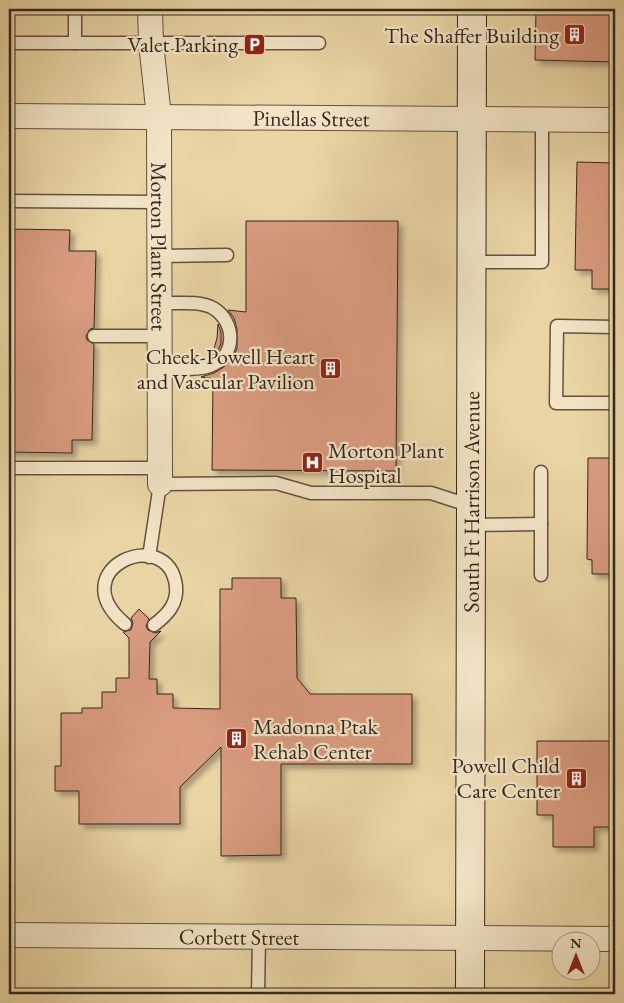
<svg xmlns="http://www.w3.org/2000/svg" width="624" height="1003" font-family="'EB Garamond',serif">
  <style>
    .building { fill: #d89b7e; stroke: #34281f; filter: url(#shadow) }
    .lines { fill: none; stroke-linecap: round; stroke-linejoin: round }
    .lane-casing { stroke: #615340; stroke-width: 15 }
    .street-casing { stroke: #615340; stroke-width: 26 }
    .secondary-casing { stroke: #34281f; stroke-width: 30 }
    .lane { stroke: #f1e3c4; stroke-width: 12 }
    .street { stroke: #f1e3c4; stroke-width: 24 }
    .secondary { stroke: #f1e3c4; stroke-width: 28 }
    .labels { text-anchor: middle; stroke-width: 4.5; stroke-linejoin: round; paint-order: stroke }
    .poi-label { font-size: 22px; fill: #34281f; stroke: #f1e3c4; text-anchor: end }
    .street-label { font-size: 22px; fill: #34281f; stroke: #f1e3c4 }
  </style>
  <defs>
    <filter id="shadow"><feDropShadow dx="4.5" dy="4.5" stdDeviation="2.5" flood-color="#0004"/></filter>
  </defs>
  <rect width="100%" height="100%" fill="#e9d4a4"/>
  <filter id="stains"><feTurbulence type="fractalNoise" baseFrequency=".004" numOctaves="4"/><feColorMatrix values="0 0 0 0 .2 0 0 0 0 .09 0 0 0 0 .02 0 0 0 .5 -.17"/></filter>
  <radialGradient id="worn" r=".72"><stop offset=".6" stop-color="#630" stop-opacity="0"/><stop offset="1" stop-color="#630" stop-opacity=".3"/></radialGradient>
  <g class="building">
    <polygon points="536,9 615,9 615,62 535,60"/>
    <polygon points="577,162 615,163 615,289 592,289 592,270 575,270"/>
    <polygon points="246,221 398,221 396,471 212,470 213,379 201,377 214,373 224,367 232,359 237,349 237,329 234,318 228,310 246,312"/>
    <polygon points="9,229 70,230 69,251 96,251 94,328 90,329 86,336 87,340 94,344 92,440 72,440 72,453 9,452"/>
    <polygon points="218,324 221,332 221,344 218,350 212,356 217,338"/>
    <polygon points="588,458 615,458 615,574 592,574 592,560 587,559"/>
    <polygon points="232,578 281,578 281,598 296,598 297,678 310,694 412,694 412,764 281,764 281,855 221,856 221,747 180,787 180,824 79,824 79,791 55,791 55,766 61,766 61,713 82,713 82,708 102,708 102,692 116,692 116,678 129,678 129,638 123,632 131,630 133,623 131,618 139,609 149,619 146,626 148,630 155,633 161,631 150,642 149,679 157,679 157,694 173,694 173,708 220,709 220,589 232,589"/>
    <polygon points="537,741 615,741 615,827 594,827 594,847 553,847 553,815 537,815"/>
  </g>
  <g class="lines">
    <defs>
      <g id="lane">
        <polyline points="75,9 75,43"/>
        <polyline points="9,43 319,43"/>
        <polyline points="9,201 159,202"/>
        <polyline points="159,256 227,255"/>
        <polyline points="471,262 542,262 542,119"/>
        <path d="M159,303C176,304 198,300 213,308C236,322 237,356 210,366C195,371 175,368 160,368"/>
        <polyline points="615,327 557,326 556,403 615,403"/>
        <polyline points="94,336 159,336"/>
        <polyline points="9,468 160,468"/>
        <polyline points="471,525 541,524"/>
        <polyline points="149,557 160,484 276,483 311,493 431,493 471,506"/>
        <polyline points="541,575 541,472"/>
        <path d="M125,624C60,569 168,523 176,586C178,604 167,615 154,625"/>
        <polyline points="258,994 259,937"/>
      </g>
      <g id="street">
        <path id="s1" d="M150,9L151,43L159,117L160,484"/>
        <path id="s2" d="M9,116L615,120"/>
        <path id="s3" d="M9,935L615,939"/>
      </g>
      <g id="secondary">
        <path id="s4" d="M470,994L472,9"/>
      </g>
    </defs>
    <use href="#lane" class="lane-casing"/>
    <use href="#street" class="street-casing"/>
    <use href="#secondary" class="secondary-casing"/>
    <use href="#lane" class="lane"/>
    <use href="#street" class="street"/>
    <use href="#secondary" class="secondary"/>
  </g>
  <defs>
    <symbol id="building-square" viewBox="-11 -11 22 22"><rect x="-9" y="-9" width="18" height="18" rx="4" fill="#8f2418" stroke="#f1e3c4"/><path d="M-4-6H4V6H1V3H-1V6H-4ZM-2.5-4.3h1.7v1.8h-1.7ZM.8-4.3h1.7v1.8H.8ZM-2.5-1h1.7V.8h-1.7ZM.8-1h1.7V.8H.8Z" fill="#fff"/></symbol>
    <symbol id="parking-square" viewBox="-11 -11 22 22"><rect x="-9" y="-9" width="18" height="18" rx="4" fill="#8f2418" stroke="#f1e3c4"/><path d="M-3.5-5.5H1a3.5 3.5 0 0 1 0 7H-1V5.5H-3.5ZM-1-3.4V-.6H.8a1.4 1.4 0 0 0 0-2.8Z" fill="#fff"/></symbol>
    <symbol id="hospital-square" viewBox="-11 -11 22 22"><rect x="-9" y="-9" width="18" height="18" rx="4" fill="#8f2418" stroke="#f1e3c4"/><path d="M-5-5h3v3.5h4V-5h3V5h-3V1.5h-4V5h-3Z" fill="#fff"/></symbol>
  </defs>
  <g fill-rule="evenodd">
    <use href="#building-square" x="562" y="22" width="25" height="25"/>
    <use href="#parking-square" x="242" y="32" width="25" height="25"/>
    <use href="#building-square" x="318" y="356" width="25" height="25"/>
    <use href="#hospital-square" x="300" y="450" width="25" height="25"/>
    <use href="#building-square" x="224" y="726" width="25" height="25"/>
    <use href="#building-square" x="564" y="766" width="25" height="25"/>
  </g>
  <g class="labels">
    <g class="poi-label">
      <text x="559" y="43">The Shaffer Building</text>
      <text x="238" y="52">Valet Parking</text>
      <text x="315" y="364">Cheek-Powell Heart<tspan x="315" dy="25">and Vascular Pavilion</tspan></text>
      <text x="328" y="458" text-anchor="start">Morton Plant<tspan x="328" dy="25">Hospital</tspan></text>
      <text x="253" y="734" text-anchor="start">Madonna Ptak<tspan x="253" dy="25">Rehab Center</tspan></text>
      <text x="560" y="773">Powell Child<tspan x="560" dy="25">Care Center</tspan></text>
    </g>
    <g class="street-label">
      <text dy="8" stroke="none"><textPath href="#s2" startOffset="302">Pinellas Street</textPath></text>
      <text dy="8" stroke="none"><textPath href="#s1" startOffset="238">Morton Plant Street</textPath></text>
      <text dy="8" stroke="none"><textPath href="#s4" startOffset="492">South Ft Harrison Avenue</textPath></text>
      <text dy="8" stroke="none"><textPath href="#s3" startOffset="230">Corbett Street</textPath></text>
    </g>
  </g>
  <rect width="624" height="1003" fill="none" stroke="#e9d4a4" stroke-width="30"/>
  <rect x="10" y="10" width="604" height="983" fill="none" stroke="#34281f" stroke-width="2.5"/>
  <rect x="15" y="15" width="594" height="973" fill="none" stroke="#34281f"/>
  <g transform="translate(576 956)"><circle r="24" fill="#f1e3c4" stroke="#a59882"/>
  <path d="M0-4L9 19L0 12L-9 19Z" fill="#8f2418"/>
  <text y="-8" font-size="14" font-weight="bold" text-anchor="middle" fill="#34281f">N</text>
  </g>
  <rect width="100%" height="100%" filter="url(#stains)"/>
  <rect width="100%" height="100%" fill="url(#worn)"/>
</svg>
